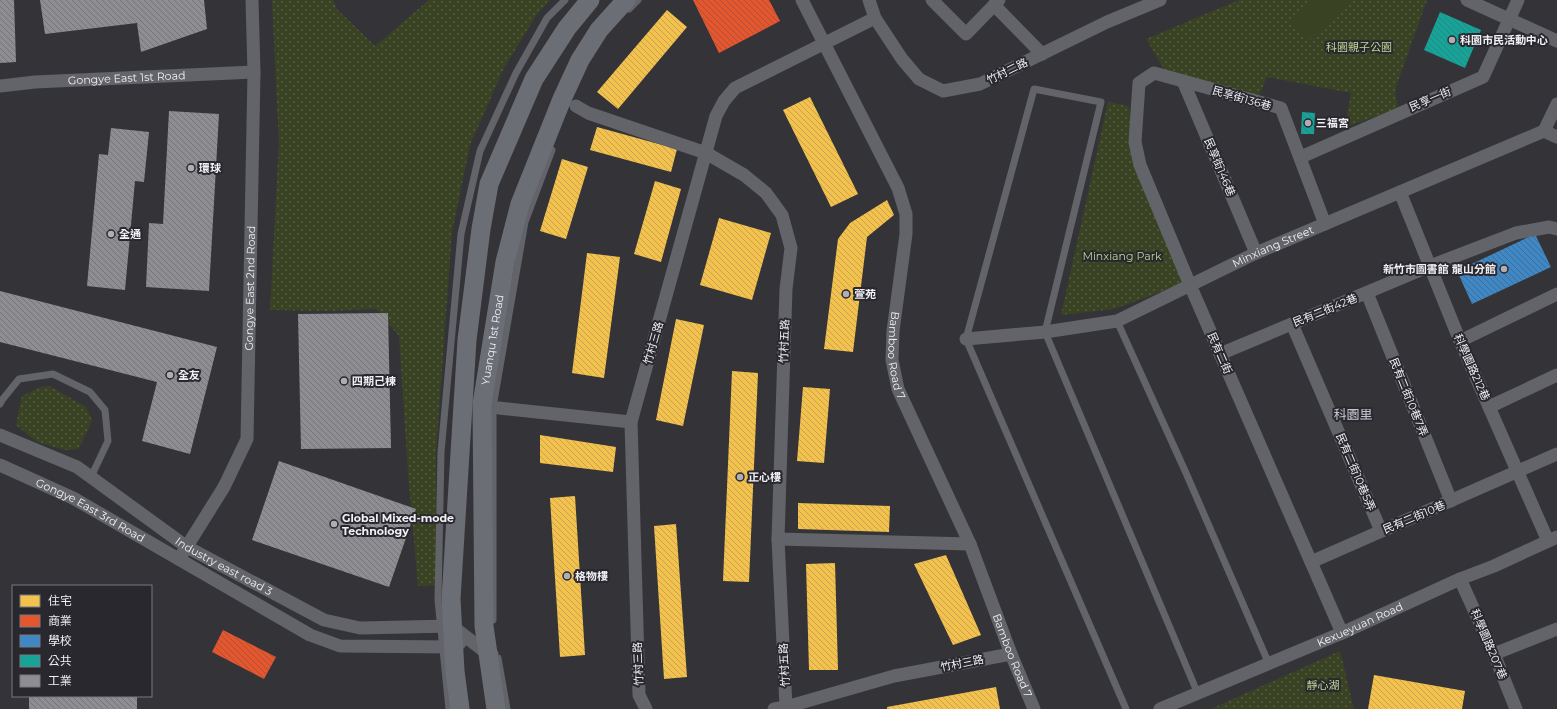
<svg xmlns="http://www.w3.org/2000/svg" width="1557" height="709" font-family="Montserrat,'Noto Sans TC',sans-serif">
  <style>
    .green { fill: url(#green-dots) }
    .pitch { fill: #394323 }
    .homes { fill: url(#homes-back-hatch) }
    .shops { fill: url(#shops-back-hatch) }
    .schools { fill: url(#schools-back-hatch) }
    .public { fill: url(#public-back-hatch) }
    .industry { fill: url(#industry-back-hatch) }
    .lines { fill: none; stroke-linecap: round; stroke-linejoin: round }
    .lane { stroke: #62646a; stroke-width: 7 }
    .street { stroke: #62646a; stroke-width: 13 }
    .secondary { stroke: #6c6e76; stroke-width: 19 }
    .poi-dot { fill: #aeaeb3; stroke: #29282f; stroke-width: 1.5 }
    .labels { text-anchor: middle; stroke-width: 4; stroke-linejoin: round; paint-order: stroke }
    .poi-label { font-size: 11px; font-weight: bold; fill: #f0f0f5; stroke: #29282f; text-anchor: start }
    .park-label { font-size: 11px; fill: #bfd490; stroke: #29282f }
    .street-label { font-size: 11px; fill: #f0f0f5; stroke: #29282f }
    .quarter-label { font-size: 13px; fill: #c6c5cf; stroke: #29282f }
  </style>
  <defs>
    <pattern id="green-dots" width="8" height="8" patternUnits="userSpaceOnUse"><rect width="8" height="8" fill="#394323"/><path d="M2 2h.1M6 6h.1" fill="none" stroke="#565e44" stroke-width="1.8" stroke-linecap="round"/></pattern>
    <pattern id="homes-back-hatch" width="6" height="6" patternUnits="userSpaceOnUse"><rect width="6" height="6" fill="#f2c14e"/><path d="M-1 5l2 2M0 0l6 6M5-1l2 2" fill="none" stroke="#c8a34d"/></pattern>
    <pattern id="shops-back-hatch" width="6" height="6" patternUnits="userSpaceOnUse"><rect width="6" height="6" fill="#e4572e"/><path d="M-1 5l2 2M0 0l6 6M5-1l2 2" fill="none" stroke="#ad5238"/></pattern>
    <pattern id="schools-back-hatch" width="6" height="6" patternUnits="userSpaceOnUse"><rect width="6" height="6" fill="#3f88c5"/><path d="M-1 5l2 2M0 0l6 6M5-1l2 2" fill="none" stroke="#436e94"/></pattern>
    <pattern id="public-back-hatch" width="6" height="6" patternUnits="userSpaceOnUse"><rect width="6" height="6" fill="#17a398"/><path d="M-1 5l2 2M0 0l6 6M5-1l2 2" fill="none" stroke="#268881"/></pattern>
    <pattern id="industry-back-hatch" width="6" height="6" patternUnits="userSpaceOnUse"><rect width="6" height="6" fill="#8d8d92"/><path d="M-1 5l2 2M0 0l6 6M5-1l2 2" fill="none" stroke="#757579"/></pattern>
  </defs>
  <rect width="100%" height="100%" fill="#343338"/>
  <g class="green">
    <polygon points="272,0 333,0 337,9 375,46 429,0 550,0 537,14 504,68 470,145 452,232 436,452 436,585 418,586 408,473 399,336 376,309 328,311 270,310 279,143"/>
    <polygon points="1239,0 1427,0 1395,90 1398,109 1345,127 1351,93 1267,77 1258,99 1165,71 1146,39"/>
    <polygon points="1108,102 1129,106 1131,138 1185,283 1114,309 1061,315"/>
    <polygon points="49,386 86,407 92,420 86,434 78,449 66,450 37,442 16,425 22,396 41,387"/>
    <polygon points="1340,651 1354,709 1211,709"/>
  </g>
  <polygon class="pitch" points="1312,0 1353,0 1307,41 1289,21"/>
  <g class="homes">
    <polygon points="667,10 687,27 618,109 597,92"/>
    <polygon points="810,97 858,194 831,207 783,110"/>
    <polygon points="597,127 677,149 671,172 590,150"/>
    <polygon points="562,159 588,167 566,239 540,231"/>
    <polygon points="655,181 681,189 661,262 634,254"/>
    <polygon points="887,200 894,215 867,237 853,352 824,349 838,239 850,223"/>
    <polygon points="719,218 771,233 752,300 700,285"/>
    <polygon points="587,253 620,257 604,378 572,373"/>
    <polygon points="676,319 704,325 683,426 656,420"/>
    <polygon points="732,371 758,373 749,582 723,581"/>
    <polygon points="803,387 830,389 824,463 797,461"/>
    <polygon points="540,435 616,447 613,472 540,463"/>
    <polygon points="575,496 585,655 560,657 550,498"/>
    <polygon points="798,503 890,506 889,532 798,529"/>
    <polygon points="676,524 687,677 664,679 654,526"/>
    <polygon points="946,555 981,635 953,645 914,564"/>
    <polygon points="835,563 838,670 809,670 806,564"/>
    <polygon points="1374,675 1465,691 1462,709 1368,709"/>
    <polygon points="996,687 1000,709 887,709 887,707"/>
  </g>
  <g class="shops">
    <polygon points="693,0 769,0 780,21 719,53"/>
    <polygon points="223,630 276,657 264,679 212,652"/>
  </g>
  <polygon class="schools" points="1535,234 1551,267 1472,304 1457,271"/>
  <g class="public">
    <polygon points="1440,12 1481,30 1465,68 1424,50"/>
    <polygon points="1302,112 1315,113 1314,134 1301,134"/>
  </g>
  <g class="industry">
    <polygon points="0,0 14,0 16,62 0,63"/>
    <polygon points="40,0 204,0 207,29 141,52 137,23 45,34"/>
    <polygon points="169,111 219,114 209,291 146,287 149,223 163,224"/>
    <polygon points="111,128 149,132 144,182 135,181 125,290 87,286 99,154 108,155"/>
    <polygon points="0,291 217,347 190,454 142,441 157,382 0,342"/>
    <polygon points="388,313 391,448 301,449 298,314"/>
    <polygon points="279,461 416,509 389,587 252,540"/>
    <rect x="29" y="696" width="108" height="13"/>
  </g>
  <g class="lines">
    <g class="lane">
      <polyline points="629,9 638,0"/>
      <polyline points="1117,321 1186,473 1269,664"/>
      <polyline points="0,404 2,400 19,379 53,374 90,392 105,410 108,441 91,477"/>
      <polyline points="493,620 493,407 525,222 552,150"/>
      <polyline points="498,658 507,709"/>
      <polyline points="449,709 438,600 441,452 461,234 480,151 516,73 547,18 565,0"/>
      <polyline points="1126,709 966,339 1034,89 1101,102 1045,332 1198,694"/>
    </g>
    <g class="street">
      <path id="s1" d="M802,0L898,188L906,214V234L893,331L892,360L898,389L970,544L1011,654L1034,709"/>
      <polyline points="869,0 875,18 902,59 919,79 943,91 980,84 1107,22 1160,0"/>
      <polyline points="932,0 966,34 999,0"/>
      <polyline points="1467,0 1557,41"/>
      <polyline points="994,5 1042,54"/>
      <polyline points="1183,81 1256,253"/>
      <path id="s2" d="M0,86L35,82L254,72"/>
      <polyline points="576,106 588,113 706,153 744,175 766,193 782,215 791,248 786,289 778,539 786,707"/>
      <polyline points="1544,131 1557,137"/>
      <polyline points="1301,157 1483,77 1518,0"/>
      <polyline points="1400,192 1460,341 1548,541"/>
      <polyline points="1325,224 1281,108 1154,73 1139,83 1135,142 1140,165 1190,285 1342,633"/>
      <polyline points="1367,293 1451,501"/>
      <polyline points="1292,324 1381,531"/>
      <path id="s3" d="M966,339L1045,332L1117,321L1256,253L1544,131L1557,104"/>
      <polyline points="1460,341 1557,294"/>
      <polyline points="1220,354 1430,266 1516,233 1549,227 1557,229"/>
      <polyline points="1489,407 1557,375"/>
      <polyline points="499,408 631,422"/>
      <path id="s4" d="M0,435L77,467L187,547L324,620L360,628L452,626L488,654H492"/>
      <path id="s5" d="M0,465L73,498L310,635L340,646L453,647L460,643"/>
      <polyline points="778,539 970,544"/>
      <path id="s6" d="M179,559L224,487L247,439L254,72L252,0"/>
      <polyline points="1311,562 1557,454"/>
      <polyline points="1460,579 1494,654 1516,709"/>
      <polyline points="1494,654 1557,629"/>
      <polyline points="646,709 639,695 631,422 716,116 724,101 735,88 875,18"/>
      <polyline points="774,709 786,707 894,676 1011,654"/>
      <path id="s7" d="M1160,709L1342,633L1460,579L1494,566L1557,537"/>
    </g>
    <g class="secondary">
      <polyline points="460,709 455,671 451,599 467,340 481,229 489,184 534,79 567,28 590,0"/>
      <path id="s8" d="M496,709L484,626L482,404L505,262L520,204L562,99L580,60L599,30L626,0"/>
    </g>
  </g>
  <g class="poi-dot">
    <circle cx="1452" cy="40" r="4"/>
    <circle cx="1308" cy="123" r="4"/>
    <circle cx="191" cy="168" r="4"/>
    <circle cx="111" cy="234" r="4"/>
    <circle cx="1504" cy="269" r="4"/>
    <circle cx="846" cy="294" r="4"/>
    <circle cx="170" cy="375" r="4"/>
    <circle cx="344" cy="381" r="4"/>
    <circle cx="740" cy="477" r="4"/>
    <circle cx="334" cy="524" r="4"/>
    <circle cx="567" cy="576" r="4"/>
  </g>
  <g class="labels">
    <g class="poi-label">
      <text x="1460" y="44">科園市民活動中心</text>
      <text x="1316" y="127">三福宮</text>
      <text x="199" y="172">環球</text>
      <text x="119" y="238">全通</text>
      <text x="1496" y="273" text-anchor="end">新竹市圖書館 龍山分館</text>
      <text x="854" y="298">萱苑</text>
      <text x="178" y="379">全友</text>
      <text x="352" y="385">四期己棟</text>
      <text x="748" y="481">正心樓</text>
      <text x="342" y="522">Global Mixed-mode<tspan x="342" dy="13">Technology</tspan></text>
      <text x="575" y="580">格物樓</text>
    </g>
    <g class="park-label">
      <text x="1359" y="51">科園親子公園</text>
      <text x="1122" y="260">Minxiang Park</text>
      <text x="1323" y="689">靜心湖</text>
    </g>
    <g class="street-label">
      <text transform="translate(1007 71) rotate(-26)" y="4">竹村二路</text>
      <text dy="4" stroke="none"><textPath href="#s2" startOffset="127">Gongye East 1st Road</textPath></text>
      <text transform="translate(1242 98) rotate(16)" y="4">民享街136巷</text>
      <text transform="translate(1430 99) rotate(-23)" y="4">民享一街</text>
      <text transform="translate(1220 167) rotate(67)" y="4">民享街146巷</text>
      <text dy="4" stroke="none"><textPath href="#s3" startOffset="325">Minxiang Street</textPath></text>
      <text dy="4" stroke="none"><textPath href="#s6" startOffset="289">Gongye East 2nd Road</textPath></text>
      <text transform="translate(1325 310) rotate(-22)" y="4">民有二街42巷</text>
      <text dy="4" stroke="none"><textPath href="#s8" startOffset="371">Yuanqu 1st Road</textPath></text>
      <text transform="translate(784 341) rotate(-88)" y="4">竹村五路</text>
      <text transform="translate(653 343) rotate(-74)" y="4">竹村三路</text>
      <text transform="translate(1220 353) rotate(66)" y="4">民有二街</text>
      <text dy="4" stroke="none"><textPath href="#s1" startOffset="381">Bamboo Road 7</textPath></text>
      <text transform="translate(1472 367) rotate(66)" y="4">科學園路212巷</text>
      <text transform="translate(1409 397) rotate(68)" y="4">民有二街10巷7弄</text>
      <text transform="translate(1356 472) rotate(67)" y="4">民有二街10巷5弄</text>
      <text dy="4" stroke="none"><textPath href="#s5" startOffset="101">Gongye East 3rd Road</textPath></text>
      <text transform="translate(1414 517) rotate(-23)" y="4">民有二街10巷</text>
      <text dy="4" stroke="none"><textPath href="#s4" startOffset="261">Industry east road 3</textPath></text>
      <text dy="4" stroke="none"><textPath href="#s7" startOffset="217">Kexueyuan Road</textPath></text>
      <text transform="translate(1489 644) rotate(67)" y="4">科學園路207巷</text>
      <text dy="4" stroke="none"><textPath href="#s1" startOffset="705">Bamboo Road 7</textPath></text>
      <text transform="translate(962 663) rotate(-11)" y="4">竹村三路</text>
      <text transform="translate(638 664) rotate(-92)" y="4">竹村三路</text>
      <text transform="translate(784 665) rotate(-93)" y="4">竹村五路</text>
    </g>
    <g class="quarter-label">
      <text x="1353" y="419">科園里</text>
    </g>
  </g>
  <rect x="12" y="585" width="140" height="112" fill="#29282f" stroke="#79787e"/>
  <rect x="20" y="595" width="20" height="12" fill="#f2c14e" stroke="#79787e"/>
  <text x="48" y="605" font-size="12" fill="#f0f0f5">住宅</text>
  <rect x="20" y="615" width="20" height="12" fill="#e4572e" stroke="#79787e"/>
  <text x="48" y="625" font-size="12" fill="#f0f0f5">商業</text>
  <rect x="20" y="635" width="20" height="12" fill="#3f88c5" stroke="#79787e"/>
  <text x="48" y="645" font-size="12" fill="#f0f0f5">學校</text>
  <rect x="20" y="655" width="20" height="12" fill="#17a398" stroke="#79787e"/>
  <text x="48" y="665" font-size="12" fill="#f0f0f5">公共</text>
  <rect x="20" y="675" width="20" height="12" fill="#8d8d92" stroke="#79787e"/>
  <text x="48" y="685" font-size="12" fill="#f0f0f5">工業</text>
</svg>
